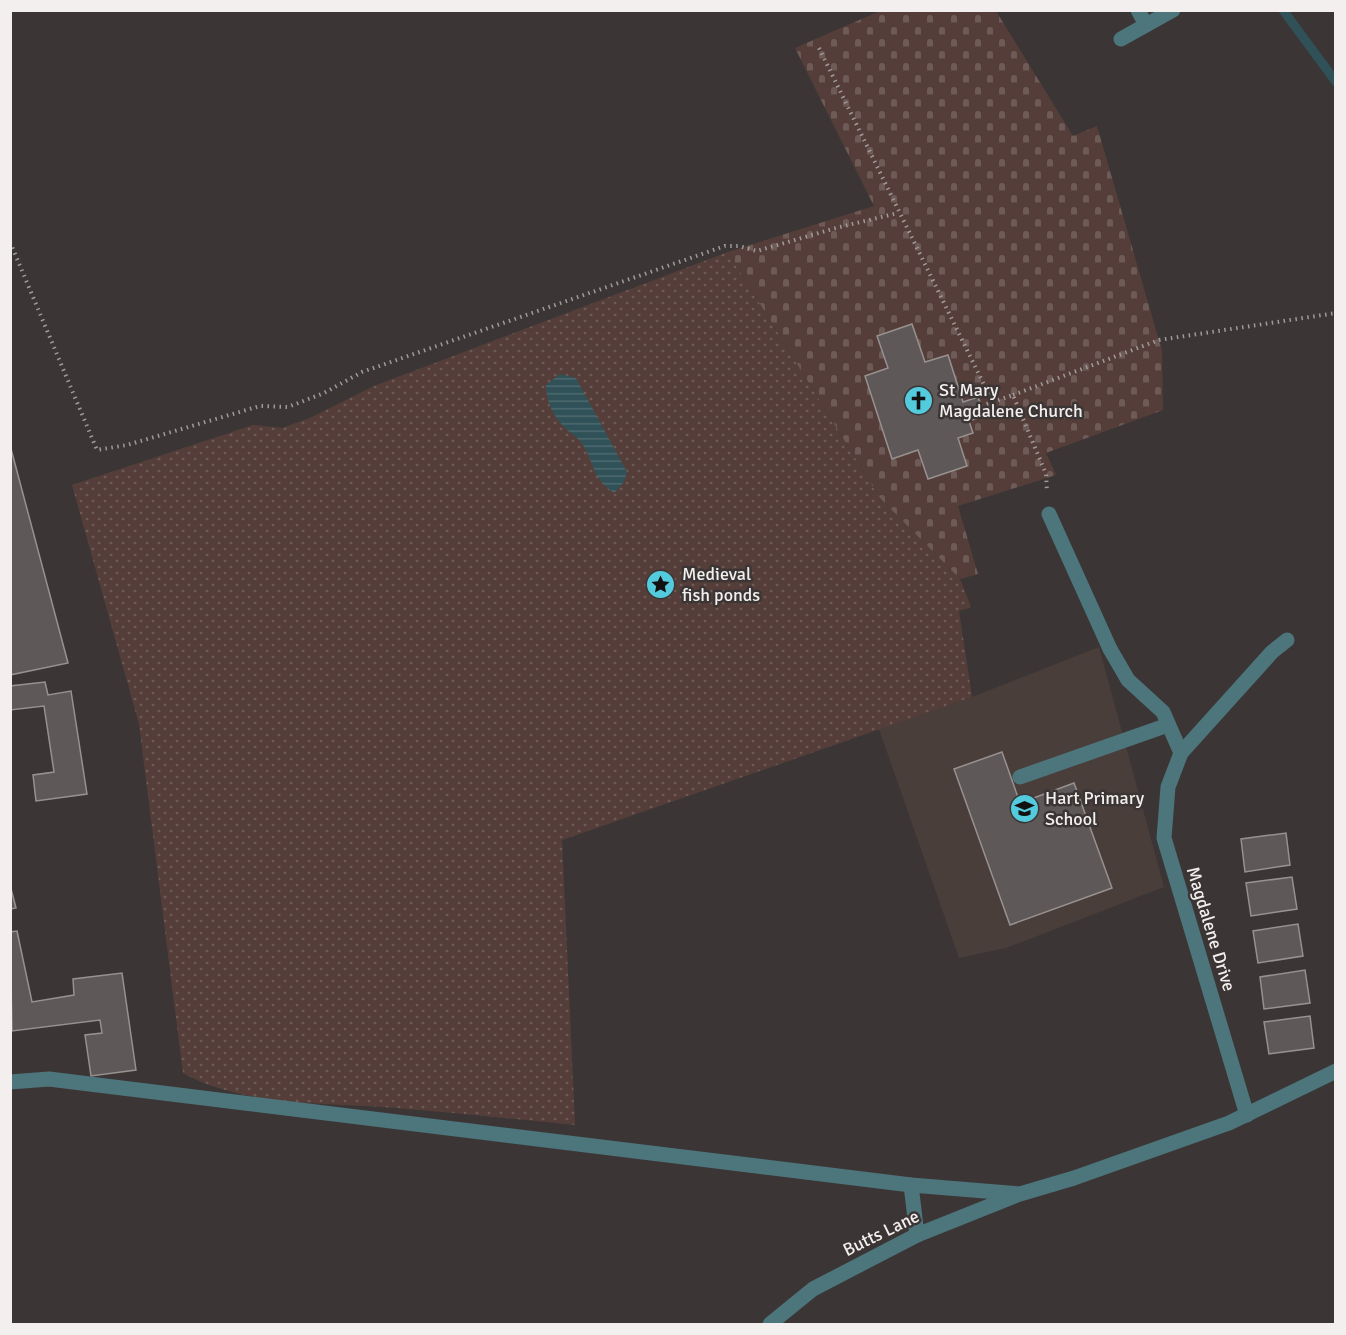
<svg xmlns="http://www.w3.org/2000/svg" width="1346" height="1335" font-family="Signika,sans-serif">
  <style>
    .built { fill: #4a3e3b }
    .grass { fill: url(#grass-dots) }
    .cemetery { fill: url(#cemetery-stones) }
    .water { fill: url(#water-rules) }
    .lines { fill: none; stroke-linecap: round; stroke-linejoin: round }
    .stream { stroke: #2f5157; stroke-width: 9 }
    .building { fill: #5e5958; stroke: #979190; stroke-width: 1.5 }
    .path { stroke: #9f9b9a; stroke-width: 4; stroke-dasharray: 1.5 4.5; stroke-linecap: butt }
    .lane { stroke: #4d757c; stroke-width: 15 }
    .street { stroke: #4d757c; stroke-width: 15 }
    .labels { text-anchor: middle; stroke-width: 5; stroke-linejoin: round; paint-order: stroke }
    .poi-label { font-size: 18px; fill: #f2efee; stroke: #3b3635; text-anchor: start }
    .street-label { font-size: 18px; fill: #f2efee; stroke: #3b3635 }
  </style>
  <defs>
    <pattern id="grass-dots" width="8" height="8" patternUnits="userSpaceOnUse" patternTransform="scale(1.5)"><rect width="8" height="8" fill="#553e39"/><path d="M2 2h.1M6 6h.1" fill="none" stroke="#6e5a56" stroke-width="1.8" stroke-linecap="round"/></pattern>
    <pattern id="cemetery-stones" width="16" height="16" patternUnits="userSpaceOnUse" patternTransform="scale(1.5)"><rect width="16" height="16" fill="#553e39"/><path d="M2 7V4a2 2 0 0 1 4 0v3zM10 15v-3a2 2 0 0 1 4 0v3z" fill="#6e5a56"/></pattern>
    <pattern id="water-rules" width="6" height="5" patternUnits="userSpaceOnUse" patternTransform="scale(1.5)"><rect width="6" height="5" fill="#2f5157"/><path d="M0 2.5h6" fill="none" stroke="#4e6a6f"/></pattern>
  </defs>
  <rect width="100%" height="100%" fill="#3b3635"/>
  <polygon class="built" points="1099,647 1164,887 1006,948 959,958 879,729 972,697"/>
  <path class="grass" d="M728,252L880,498L960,579L971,607L959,611L972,697L562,840L575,1125C515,1119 456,1113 397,1108C326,1102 247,1108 183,1073L139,724L72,485L253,425L282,428L310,418L374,386Z"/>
  <polygon class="cemetery" points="880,11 996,11 1073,136 1097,126 1162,351 1163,410 1046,453 1056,475 958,506 978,574 960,579 880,498 728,252 874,206 795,48"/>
  <path class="water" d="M560,374L576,378L627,472L624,482L614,493C592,477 596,468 584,447C581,440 573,435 567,430C554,418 546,402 546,385Z"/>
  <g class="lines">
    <polyline class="stream" points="1283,10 1336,82"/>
  </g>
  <g class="building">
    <polygon points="912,324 925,362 948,355 963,402 978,397 984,416 969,421 973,433 958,438 967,466 928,479 918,450 892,459 865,376 888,368 877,336"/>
    <polygon points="10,445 68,663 10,675"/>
    <polygon points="45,682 48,695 71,691 87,794 36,801 33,775 54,772 44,706 10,710 10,686"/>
    <polygon points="1002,752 1020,803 1074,783 1112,888 1010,925 954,769"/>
    <polygon points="1286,833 1290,865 1245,872 1241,839"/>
    <polygon points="1292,877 1297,909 1251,916 1246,883"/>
    <polygon points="10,885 16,908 10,909"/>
    <polygon points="1298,924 1303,956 1258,963 1253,931"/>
    <polygon points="17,931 32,1002 74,995 73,979 122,973 136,1070 91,1076 85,1035 102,1033 100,1020 12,1031 10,932"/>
    <polygon points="1305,970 1310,1003 1264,1009 1260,977"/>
    <polygon points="1310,1016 1314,1048 1269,1054 1264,1022"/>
  </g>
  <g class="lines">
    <g class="path">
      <polyline points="819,48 993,403"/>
      <polyline points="10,242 97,450 127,445 260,406 288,407 324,393 362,372 725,246 739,246 757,251 836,228 898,213"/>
      <polyline points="1013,395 1159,340 1336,313"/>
      <polyline points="981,406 1013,395 1046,474 1047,492"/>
    </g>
    <g class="lane">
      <polyline points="1049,514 1110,649"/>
      <polyline points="1020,777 1168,725"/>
    </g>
    <g class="street">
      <polyline points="1138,10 1146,25"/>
      <polyline points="1121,39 1173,10"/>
      <polyline points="1110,649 1128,680 1163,712 1181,753"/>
      <polyline points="10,1082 49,1079 911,1185 1020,1194 1074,1178 1229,1123 1336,1071"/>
      <polyline points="1247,1115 1164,838 1168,787 1181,753 1272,652 1287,640"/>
      <polyline points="911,1185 917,1235"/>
      <polyline points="770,1324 813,1289 917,1235 1017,1195"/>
    </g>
  </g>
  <defs>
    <symbol id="church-disc" viewBox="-11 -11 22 22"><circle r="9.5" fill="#54cadd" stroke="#3b3635"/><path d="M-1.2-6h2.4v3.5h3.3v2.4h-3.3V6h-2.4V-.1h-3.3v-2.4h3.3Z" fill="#111"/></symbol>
    <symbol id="sight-disc" viewBox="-11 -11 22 22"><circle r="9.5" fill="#54cadd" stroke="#3b3635"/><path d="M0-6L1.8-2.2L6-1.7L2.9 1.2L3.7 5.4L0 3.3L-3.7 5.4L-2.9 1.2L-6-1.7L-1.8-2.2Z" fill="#111"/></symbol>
    <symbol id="school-disc" viewBox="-11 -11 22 22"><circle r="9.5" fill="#54cadd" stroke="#3b3635"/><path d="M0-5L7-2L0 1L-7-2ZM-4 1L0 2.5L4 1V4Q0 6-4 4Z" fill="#111"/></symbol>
  </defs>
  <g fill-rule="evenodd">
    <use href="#church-disc" x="902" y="384" width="33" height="33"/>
    <use href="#sight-disc" x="644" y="568" width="33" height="33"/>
    <use href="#school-disc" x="1008" y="792" width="33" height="33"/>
  </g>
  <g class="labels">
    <g class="poi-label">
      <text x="939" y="396">St Mary<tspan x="939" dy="21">Magdalene Church</tspan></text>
      <text x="682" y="580">Medieval<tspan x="682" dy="21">fish ponds</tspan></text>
      <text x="1045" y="804">Hart Primary<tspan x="1045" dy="21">School</tspan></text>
    </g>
    <g class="street-label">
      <text transform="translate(1211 929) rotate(73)" y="6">Magdalene Drive</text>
      <text transform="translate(881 1233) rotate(-26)" y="6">Butts Lane</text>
    </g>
  </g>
  <rect width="1346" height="1335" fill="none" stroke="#f2efee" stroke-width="24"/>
</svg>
